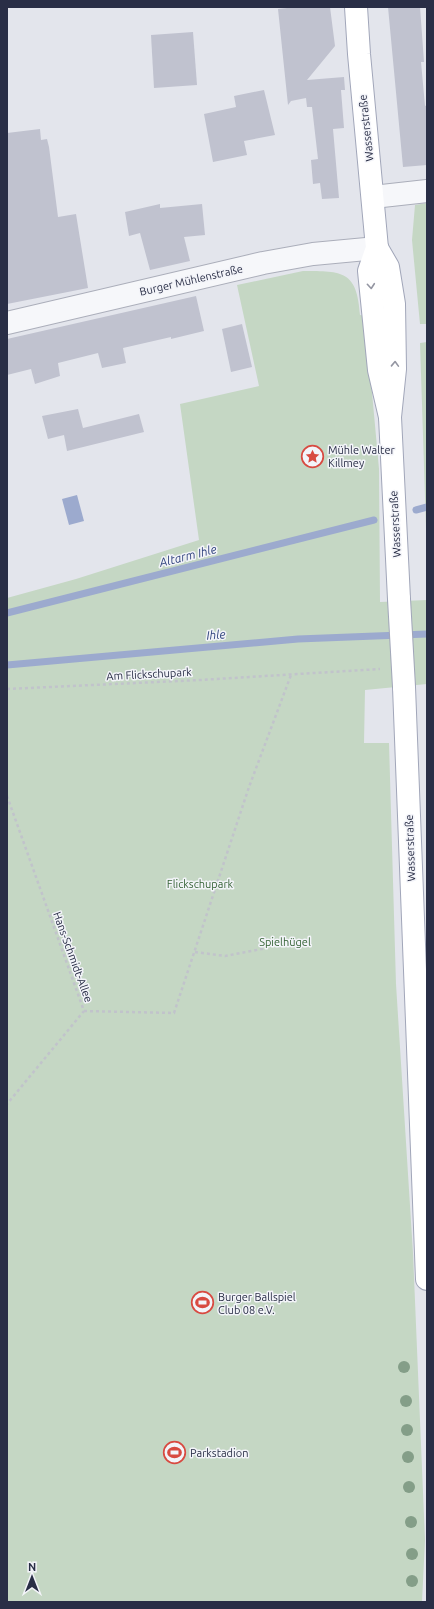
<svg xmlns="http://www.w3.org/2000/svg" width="434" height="1609" font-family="Ubuntu,sans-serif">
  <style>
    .green { fill: #c5d7c4 }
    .water { fill: #9caace }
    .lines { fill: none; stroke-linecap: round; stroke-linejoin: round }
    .stream { stroke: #9caace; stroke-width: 7 }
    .building { fill: #c0c2cf }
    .minor-casing { stroke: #abaeba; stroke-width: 24 }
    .primary-casing { stroke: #a1a6b9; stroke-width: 24 }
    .path { stroke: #c1c3cb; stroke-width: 2.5; stroke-dasharray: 3 3; stroke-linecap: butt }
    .minor { stroke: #f6f7fa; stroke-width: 22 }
    .primary { stroke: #fff; stroke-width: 22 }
    .primary-bridge-casing { stroke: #a1a6b9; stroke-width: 24; stroke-linecap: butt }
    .primary-bridge { stroke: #fff; stroke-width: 22 }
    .tree { fill: #849e88 }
    .oneway { stroke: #9496a2 }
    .labels { text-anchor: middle; stroke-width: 3; stroke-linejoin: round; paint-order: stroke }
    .street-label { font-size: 11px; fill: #292e46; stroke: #f3f4f9 }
    .poi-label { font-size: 11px; fill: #292e46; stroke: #f3f4f9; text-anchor: start }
    .park-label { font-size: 11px; fill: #366336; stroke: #f3f4f9 }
    .water-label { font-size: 12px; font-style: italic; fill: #30437d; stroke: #f3f4f9 }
  </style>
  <rect width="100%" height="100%" fill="#e3e5ec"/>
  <g class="green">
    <polygon points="427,203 427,327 427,324 420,324 412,240 415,205"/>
    <path d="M303,271C343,271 357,271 360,315L365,316L379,469L380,602L427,600V684L365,690L364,743H389L396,984L413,1253L425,1540L422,1602H7V598L76,579L199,540L180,404L259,386L237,285Z"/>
    <polygon points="427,342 427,559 420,343"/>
  </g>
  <polygon class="water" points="77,495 84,521 69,525 62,499"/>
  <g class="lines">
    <g class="stream">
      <polyline points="416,510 427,507"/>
      <polyline points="7,613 374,520"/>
      <polyline points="7,665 298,639 427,634"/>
    </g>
  </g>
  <g class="building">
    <polygon points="296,7 330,7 335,46 307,80 344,77 345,90 341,90 344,128 333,129 339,198 322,199 320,183 313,184 311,160 318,159 312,107 307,107 306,98 291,101 288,105 278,9"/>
    <polygon points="388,7 420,7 424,62 421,62 425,106 427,105 427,165 403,167"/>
    <polygon points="193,32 197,85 154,88 151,35"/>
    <polygon points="264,90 275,135 244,141 247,155 213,162 204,114 236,107 234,96"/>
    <polygon points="40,129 41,140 47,139 49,147 58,217 76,214 88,288 7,304 7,133"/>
    <polygon points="160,204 160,208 202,204 205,235 184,237 190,261 150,270 140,233 129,236 125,212"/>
    <polygon points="196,296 204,331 171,339 171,337 123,348 126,363 102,368 98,353 58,363 60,376 35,384 31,369 7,375 7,339"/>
    <polygon points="242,324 252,367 231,372 222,329"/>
    <polygon points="78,409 83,428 139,414 144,432 67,451 64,435 48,439 42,416"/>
  </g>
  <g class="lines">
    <defs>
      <g id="minor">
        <polyline points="373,197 427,191"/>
        <polyline points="7,323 263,263 313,254 377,248"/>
      </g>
      <g id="primary">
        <polyline points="356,7 359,54 377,248 369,271 379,370 390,417"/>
        <polyline points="377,248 388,267 394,304 395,369 390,417 399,599"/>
        <polyline points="404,687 427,1279"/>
      </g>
    </defs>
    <use href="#minor" class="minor-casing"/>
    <use href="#primary" class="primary-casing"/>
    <g class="path">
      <polyline points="7,689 200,680 380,669"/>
      <polyline points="7,796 84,1011 7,1104"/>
      <polyline points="195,952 225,956 267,948"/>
      <polyline points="84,1011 174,1013 249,787 291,675"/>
    </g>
    <use href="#minor" class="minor"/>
    <use href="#primary" class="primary"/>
    <defs>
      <polyline id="primary-bridge" points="399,599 404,687"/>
    </defs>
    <use href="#primary-bridge" class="primary-bridge-casing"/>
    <use href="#primary-bridge" class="primary-bridge"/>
  </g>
  <g class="tree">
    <circle cx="404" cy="1367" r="6"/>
    <circle cx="406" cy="1401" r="6"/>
    <circle cx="407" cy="1430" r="6"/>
    <circle cx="408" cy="1457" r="6"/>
    <circle cx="409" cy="1487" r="6"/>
    <circle cx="411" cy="1522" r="6"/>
    <circle cx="412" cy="1554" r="6"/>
    <circle cx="412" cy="1581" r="6"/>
  </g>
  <defs><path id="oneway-chevron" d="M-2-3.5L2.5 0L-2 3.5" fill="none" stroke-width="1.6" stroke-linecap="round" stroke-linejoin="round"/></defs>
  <g class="oneway">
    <use href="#oneway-chevron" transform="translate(371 286) rotate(85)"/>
    <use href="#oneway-chevron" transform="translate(395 364) rotate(-88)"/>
  </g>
  <defs>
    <symbol id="sight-ring" viewBox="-11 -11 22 22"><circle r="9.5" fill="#f3f4f9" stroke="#d84a41" stroke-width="1.5"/><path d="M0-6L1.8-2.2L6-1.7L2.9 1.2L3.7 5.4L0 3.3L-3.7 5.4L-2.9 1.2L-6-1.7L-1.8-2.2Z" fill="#d84a41"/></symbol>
    <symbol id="stadium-ring" viewBox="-11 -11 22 22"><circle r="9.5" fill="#f3f4f9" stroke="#d84a41" stroke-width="1.5"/><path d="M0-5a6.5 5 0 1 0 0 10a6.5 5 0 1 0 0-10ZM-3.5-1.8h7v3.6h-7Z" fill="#d84a41"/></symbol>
  </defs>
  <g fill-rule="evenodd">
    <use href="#sight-ring" x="300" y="444" width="25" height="25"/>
    <use href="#stadium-ring" x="190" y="1290" width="25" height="25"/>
    <use href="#stadium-ring" x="162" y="1440" width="25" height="25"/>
  </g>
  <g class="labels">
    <g class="street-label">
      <text transform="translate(366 128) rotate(-96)" y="4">Wasserstraße</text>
      <text transform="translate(191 280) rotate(-13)" y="4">Burger Mühlenstraße</text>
      <text transform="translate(395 524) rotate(-93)" y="4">Wasserstraße</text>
      <text transform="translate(149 674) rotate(-3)" y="4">Am Flickschupark</text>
      <text transform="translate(410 848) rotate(-92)" y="4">Wasserstraße</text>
      <text transform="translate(73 957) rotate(70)" y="4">Hans-Schmidt-Allee</text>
    </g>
    <g class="poi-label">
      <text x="328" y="454">Mühle Walter<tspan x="328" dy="13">Killmey</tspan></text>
      <text x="218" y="1301">Burger Ballspiel<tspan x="218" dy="13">Club 08 e.V.</tspan></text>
      <text x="190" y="1457">Parkstadion</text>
    </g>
    <g class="park-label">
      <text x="200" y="888">Flickschupark</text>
      <text x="285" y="946">Spielhügel</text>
    </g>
    <g class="water-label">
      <text transform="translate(188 556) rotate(-14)" y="4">Altarm Ihle</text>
      <text transform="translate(216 635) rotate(-5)" y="4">Ihle</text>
    </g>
  </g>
  <rect width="434" height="1609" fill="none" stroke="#292e46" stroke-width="16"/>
  <g transform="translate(32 1577)" stroke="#f3f4f9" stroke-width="3" paint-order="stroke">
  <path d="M0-3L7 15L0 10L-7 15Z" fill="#292e46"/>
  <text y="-6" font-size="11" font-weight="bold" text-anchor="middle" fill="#292e46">N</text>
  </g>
</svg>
